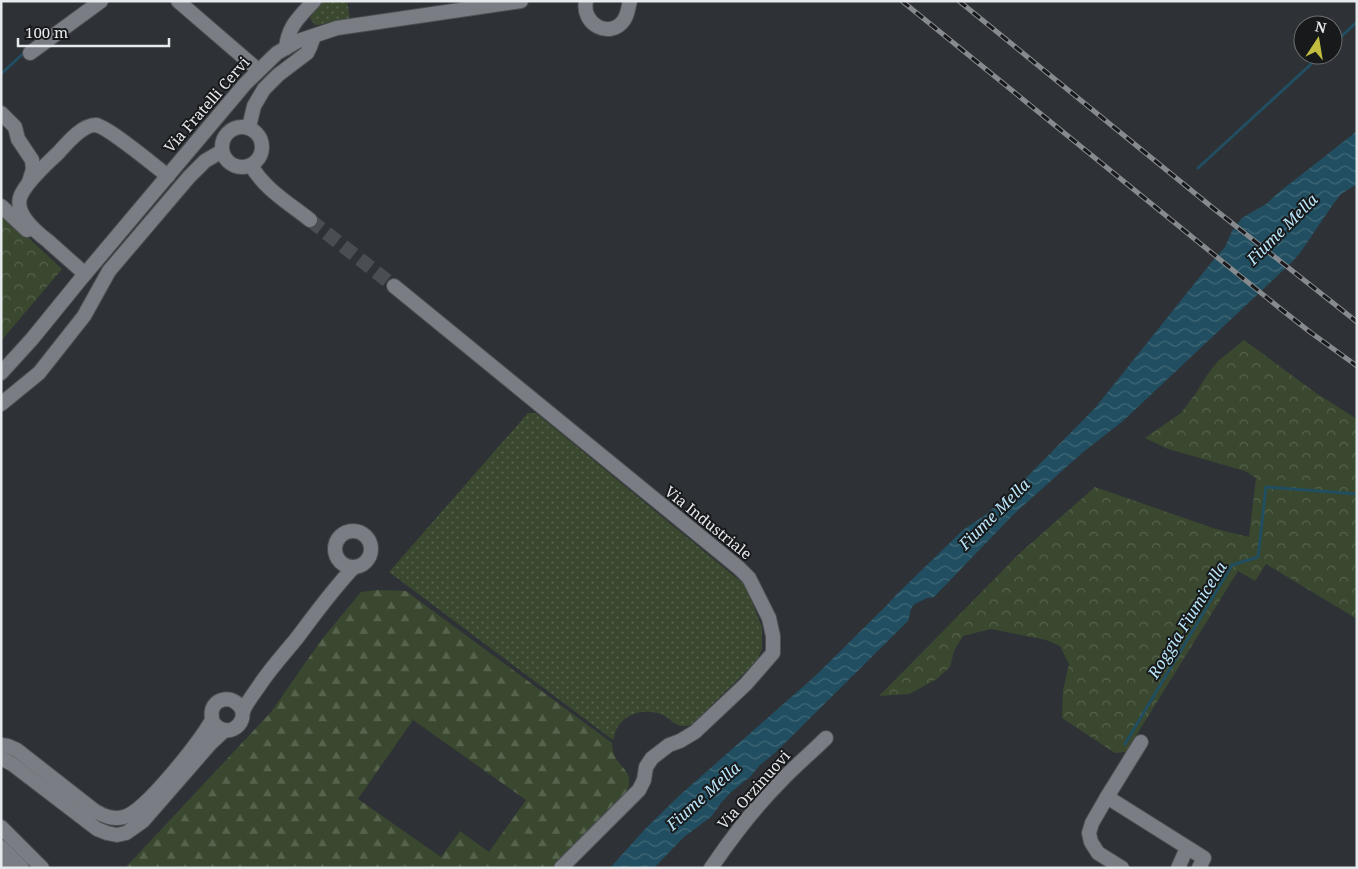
<svg xmlns="http://www.w3.org/2000/svg" width="1358" height="869" font-family="'Noto Serif',serif">
  <style>
    .grass { fill: url(#grass-dots) }
    .forest { fill: url(#forest-firs); fill-rule: evenodd }
    .park { fill: url(#park-crowns) }
    .water { fill: url(#water-waves) }
    .lines { fill: none; stroke-linecap: round; stroke-linejoin: round }
    .stream { stroke: #214e60; stroke-width: 3 }
    .minor-tunnel { stroke: #4a4d51; stroke-width: 14; stroke-dasharray: 14 7; stroke-linecap: butt }
    .minor-casing { stroke: #4c4f53; stroke-width: 16 }
    .minor { stroke: #7a7e84; stroke-width: 14 }
    .rail-casing { stroke: #878a8e; stroke-width: 5 }
    .rail { stroke: #17191b; stroke-width: 3; stroke-dasharray: 9; stroke-linecap: butt }
    .labels { text-anchor: middle; stroke-width: 4; stroke-linejoin: round; paint-order: stroke }
    .street-label { font-size: 15px; fill: #e7eaed; stroke: #17191b }
    .water-label { font-size: 16px; font-style: italic; fill: #bae6fa; stroke: #17191b }
  </style>
  <defs>
    <pattern id="grass-dots" width="8" height="8" patternUnits="userSpaceOnUse" patternTransform="scale(1.25)"><rect width="8" height="8" fill="#39482e"/><path d="M2 2h.1M6 6h.1" fill="none" stroke="#56634d" stroke-width="1.8" stroke-linecap="round"/></pattern>
    <pattern id="forest-firs" width="22" height="20" patternUnits="userSpaceOnUse" patternTransform="scale(1.25)"><rect width="22" height="20" fill="#39482e"/><path d="M5 1l3.5 6h-7zM16 11l3.5 6h-7z" fill="#56634d"/></pattern>
    <pattern id="park-crowns" width="20" height="18" patternUnits="userSpaceOnUse" patternTransform="scale(1.25)"><rect width="20" height="18" fill="#39482e"/><path d="M2 6a3 3 0 1 1 6 0M12 15a3 3 0 1 1 6 0" fill="none" stroke="#56634d"/></pattern>
    <pattern id="water-waves" width="16" height="10" patternUnits="userSpaceOnUse" patternTransform="scale(1.25)"><rect width="16" height="10" fill="#214e60"/><path d="M0 5q4-4 8 0t8 0" fill="none" stroke="#416877"/></pattern>
  </defs>
  <rect width="100%" height="100%" fill="#2e3136"/>
  <g class="grass">
    <polygon points="322,1 347,1 350,18 318,25 315,25 310,19 312,12"/>
    <path d="M528,413H536L745,585L762,627V648L757,661L691,725C676,729 674,721 663,715C647,708 626,712 617,728C615,731 615,736 613,740L389,572Z"/>
  </g>
  <path class="forest" d="M378,590L406,591L612,743C612,770 641,768 624,796L551,868H125L271,712L322,639L361,592ZM413,720L526,800L489,852L460,831L441,857L358,799Z"/>
  <g class="park">
    <polygon points="1,212 62,269 1,341"/>
    <polygon points="1244,340 1316,393 1357,419 1357,619 1266,564 1255,581 1238,571 1126,752 1115,753 1062,718 1063,690 1069,664 1060,646 1046,640 991,629 963,636 954,651 950,667 937,679 909,694 879,696 1020,553 1095,487 1216,529 1249,537 1256,478 1245,471 1168,449 1145,438 1181,413 1196,393 1207,375 1218,361"/>
  </g>
  <path class="water" d="M1357,131V184L1341,194L1334,203L1300,253L1292,262L1123,421L1082,453L1014,514L933,598C927,597 926,599 921,601C908,606 912,611 908,621L776,752L760,765L750,777L730,793L721,803L712,816L684,837L654,868H610L645,829L681,794L814,677L885,607L897,594L963,530L984,516L1009,495L1095,408L1210,264L1225,247L1232,231L1242,218L1266,204L1278,193Z"/>
  <g class="lines">
    <g class="stream">
      <polyline points="1333,44 1357,22"/>
      <polyline points="1,74 26,51"/>
      <polyline points="1198,168 1321,55"/>
      <polyline points="1125,744 1232,565 1258,557 1266,487 1357,494"/>
    </g>
    <polyline class="minor-tunnel" points="310,220 394,286"/>
    <defs>
      <g id="minor">
        <polyline points="178,1 258,70"/>
        <path d="M586,1C581,24 610,40 624,20C628,14 628,8 630,1"/>
        <path d="M286,48C288,26 300,16 314,1"/>
        <polyline points="30,53 101,1"/>
        <polyline points="1,113 15,127 18,139 32,160 33,169 29,182"/>
        <circle cx="242" cy="147" r="20"/>
        <polyline points="249,127 254,106 264,89 278,75 307,53 310,47 314,36"/>
        <path d="M251,165C263,188 290,204 310,220"/>
        <polyline points="1,206 27,230"/>
        <path d="M85,274C73,263 60,252 48,241C40,235 32,228 26,220C21,213 17,203 21,195C28,180 47,164 59,152C67,143 83,124 96,125C108,127 155,166 168,176"/>
        <polyline points="394,286 739,568 749,578 769,618 773,636 773,653 746,684 695,732 680,741 669,745 652,758 646,767 644,780 639,790 561,868"/>
        <polyline points="1,373 32,339 80,280 245,84 277,53 298,41 337,28 521,1"/>
        <polyline points="1,404 39,373 84,316 109,271 189,177 205,161 222,151"/>
        <circle cx="353" cy="549" r="18"/>
        <path d="M243,712C236,692 208,697 212,718C212,722 216,727 221,729C229,733 239,728 242,719C243,717 242,714 243,712C244,706 255,692 259,686C270,669 284,654 297,638C315,614 333,589 354,567"/>
        <path d="M1,745L8,746L17,750L95,811C104,816 113,820 124,817C146,811 200,741 212,720"/>
        <polyline points="1,758 12,764 97,829 107,833 117,835 126,833 143,821 210,744 225,730"/>
        <polyline points="1107,797 1204,858 1199,868"/>
        <polyline points="1,827 42,868"/>
        <polyline points="1,847 22,868"/>
        <polyline points="1,864 6,868"/>
        <path d="M711,868C732,837 755,807 781,781C795,766 811,753 826,738"/>
        <polyline points="1122,868 1098,853 1091,842 1089,833 1092,823 1107,797 1141,742"/>
        <polyline points="1178,868 1187,848"/>
      </g>
    </defs>
    <use href="#minor" class="minor-casing"/>
    <use href="#minor" class="minor"/>
    <defs>
      <g id="rail">
        <polyline points="902,1 1282,310 1310,332 1357,366"/>
        <polyline points="959,1 1213,208 1357,322"/>
      </g>
    </defs>
    <use href="#rail" class="rail-casing"/>
    <use href="#rail" class="rail"/>
  </g>
  <g class="labels">
    <g class="street-label">
      <text transform="translate(207 105) rotate(-49)" y="5">Via Fratelli Cervi</text>
      <text transform="translate(708 523) rotate(39)" y="5">Via Industriale</text>
      <text transform="translate(754 790) rotate(-48)" y="5">Via Orzinuovi</text>
    </g>
    <g class="water-label">
      <text transform="translate(1282 229) rotate(-45)" y="6">Fiume Mella</text>
      <text transform="translate(994 514) rotate(-45)" y="6">Fiume Mella</text>
      <text transform="translate(1187 620) rotate(-58)" y="6">Roggia Fiumicella</text>
      <text transform="translate(703 796) rotate(-42)" y="6">Fiume Mella</text>
    </g>
  </g>
  <rect width="1358" height="869" fill="none" stroke="#e7eaed" stroke-width="5"/>
  <g transform="translate(1318 40) rotate(12)"><circle r="24" fill="#17191b" stroke="#6a6d6f"/>
  <path d="M0-4L9 19L0 12L-9 19Z" fill="#c2bd3f"/>
  <text y="-8" font-size="14" font-weight="bold" text-anchor="middle" fill="#e7eaed">N</text>
  </g>
  <path d="M18 38v8h151v-8" fill="none" stroke="#e7eaed" stroke-width="2.5"/>
  <text x="25" y="38" font-size="15" fill="#e7eaed" stroke="#17191b" stroke-width="4" paint-order="stroke">100 m</text>
</svg>
